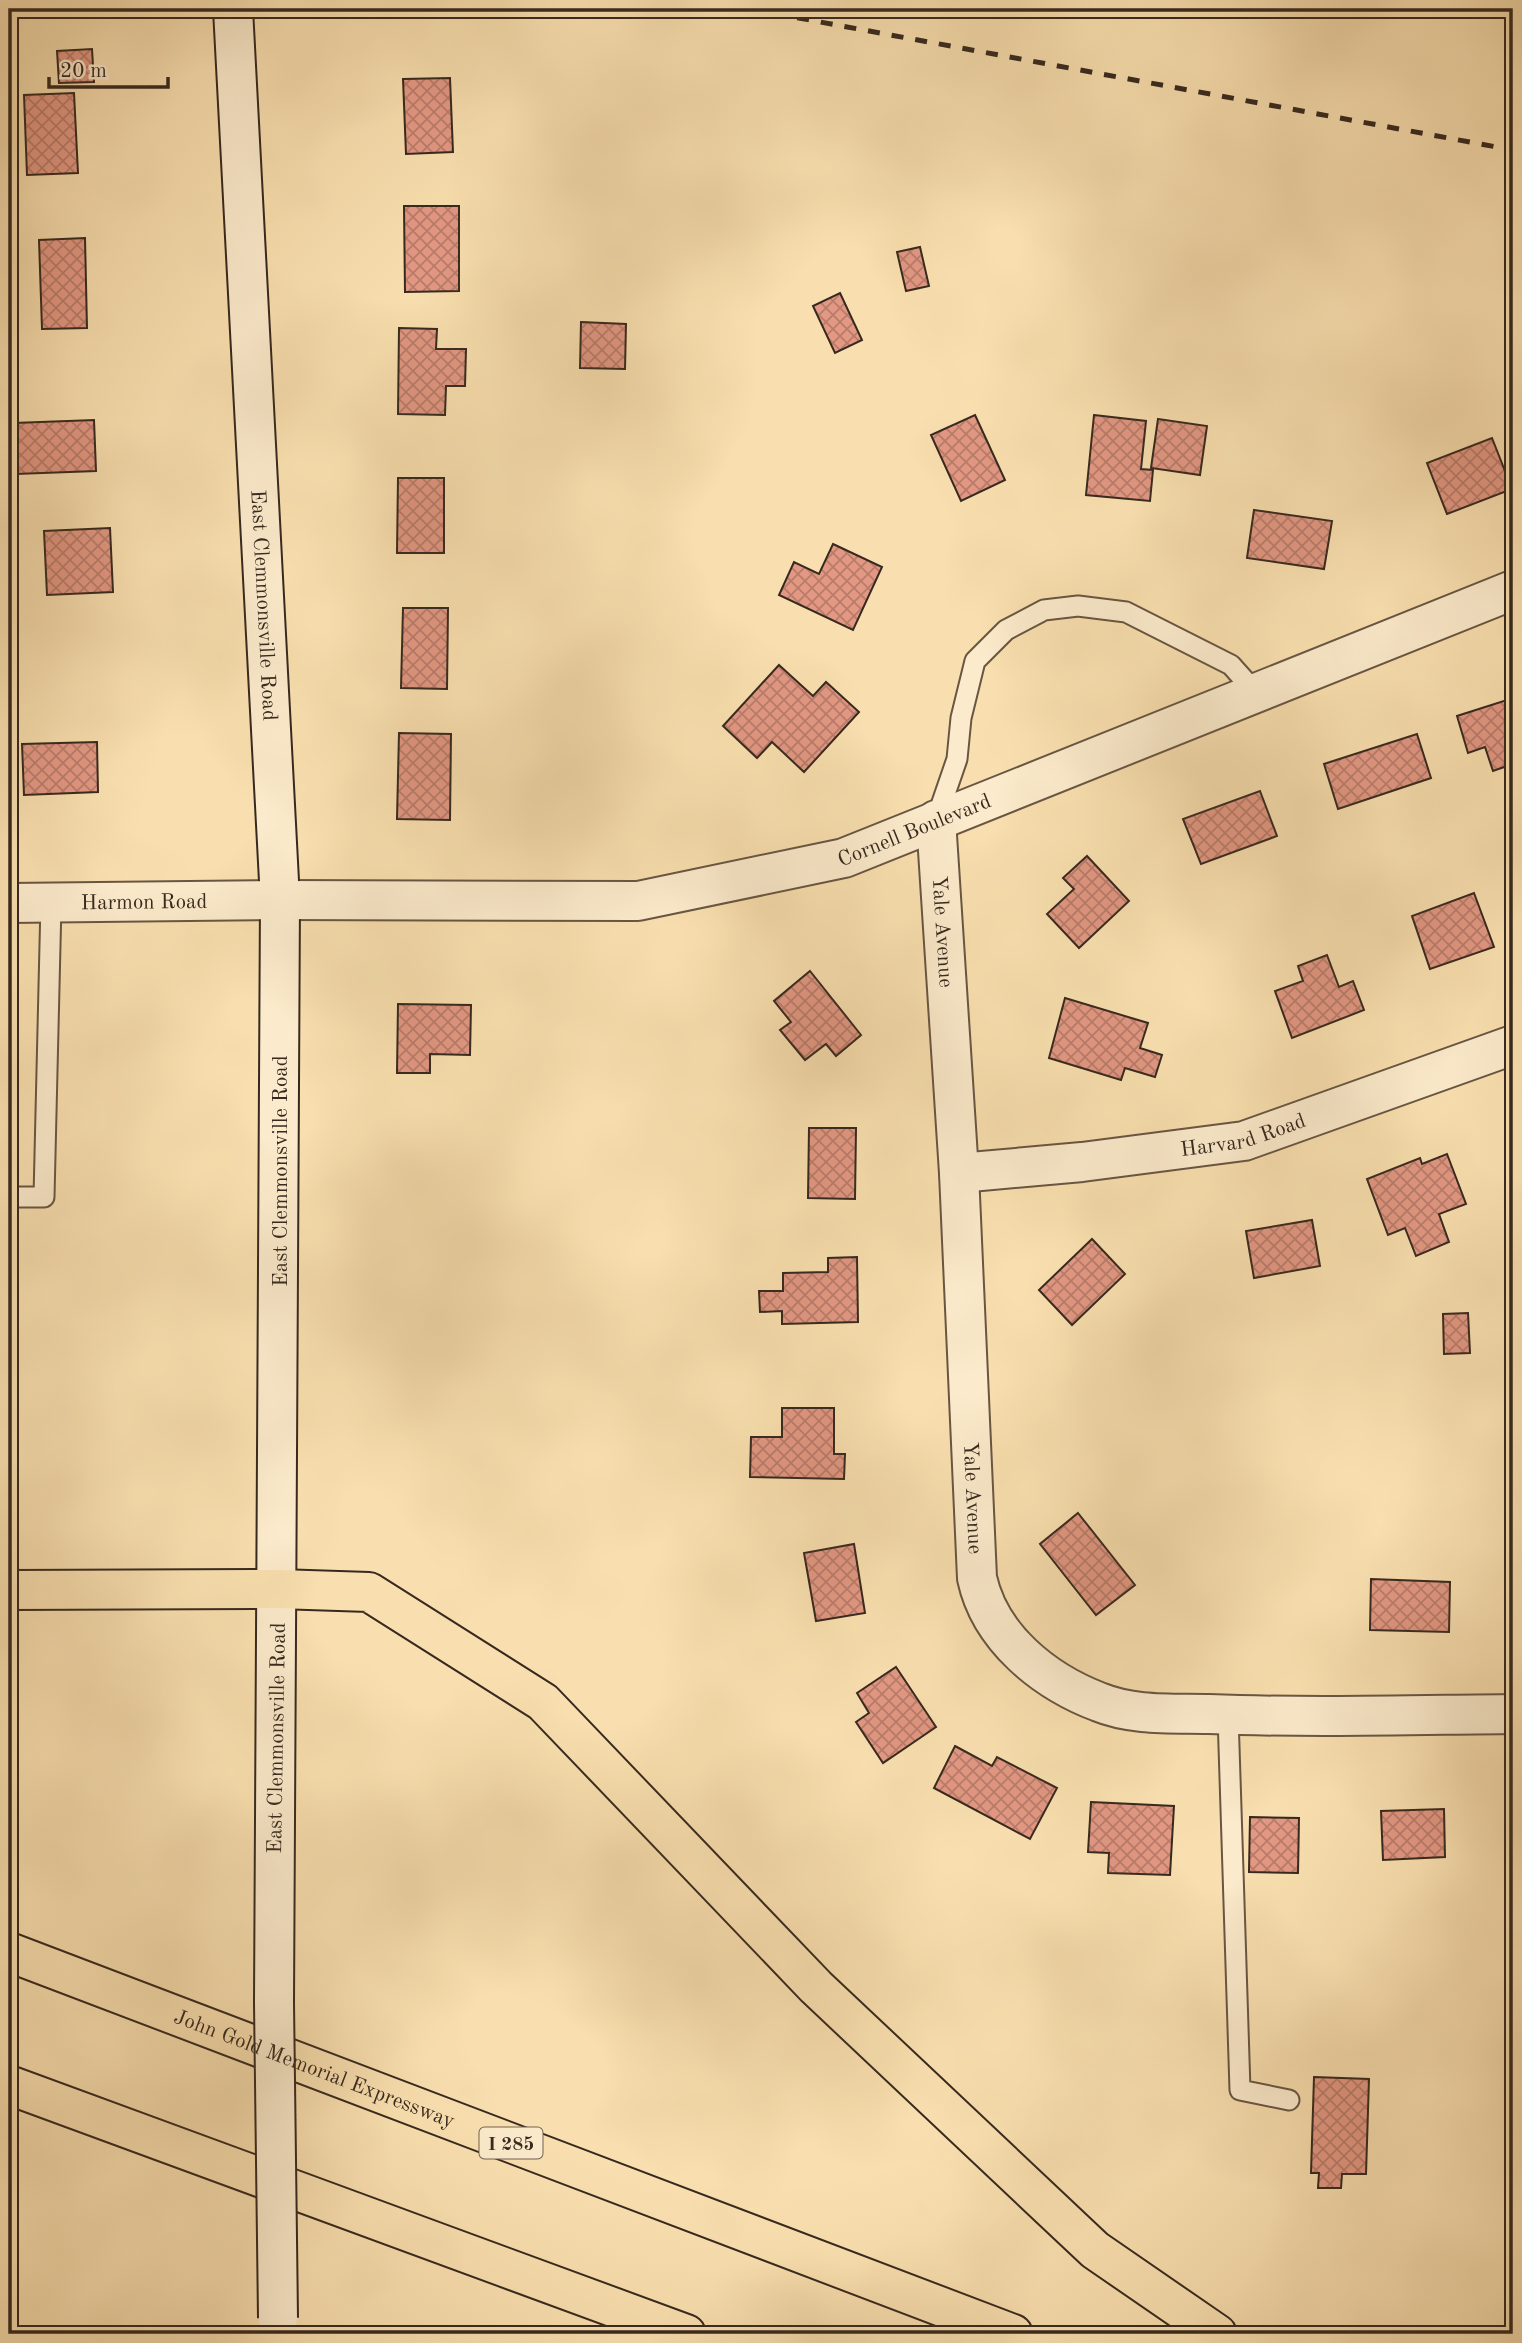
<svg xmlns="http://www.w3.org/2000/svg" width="1522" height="2343" font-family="'Old Standard TT',serif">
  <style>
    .building { fill: url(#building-cross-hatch); stroke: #37291f; stroke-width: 2 }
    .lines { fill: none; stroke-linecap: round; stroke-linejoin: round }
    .service-casing { stroke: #685643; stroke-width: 23 }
    .minor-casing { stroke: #685643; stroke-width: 42 }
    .secondary-casing { stroke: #37291f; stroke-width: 42 }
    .motorway-casing { stroke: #37291f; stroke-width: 42 }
    .service { stroke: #fbeacb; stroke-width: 19 }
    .minor { stroke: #fbeacb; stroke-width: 38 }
    .secondary { stroke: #fbeacb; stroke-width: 38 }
    .motorway { stroke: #f9dfaf; stroke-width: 38 }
    .rail { stroke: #37291f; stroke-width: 5; stroke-dasharray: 12 12; stroke-linecap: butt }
    .secondary-bridge-casing { stroke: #37291f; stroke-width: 42; stroke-linecap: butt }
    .secondary-bridge { stroke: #fbeacb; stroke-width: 38 }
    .labels { text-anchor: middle; stroke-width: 6; stroke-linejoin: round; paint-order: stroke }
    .shield { fill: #fbeacb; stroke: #726353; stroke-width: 2 }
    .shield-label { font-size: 19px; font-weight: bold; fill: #37291f }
    .street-label { font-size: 21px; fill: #37291f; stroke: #fbeacb }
  </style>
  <defs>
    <pattern id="building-cross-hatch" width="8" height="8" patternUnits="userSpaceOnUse" patternTransform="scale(1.75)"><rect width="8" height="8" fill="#e39883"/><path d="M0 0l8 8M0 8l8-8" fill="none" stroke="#b97c6b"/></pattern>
  </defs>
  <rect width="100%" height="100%" fill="#f9dfaf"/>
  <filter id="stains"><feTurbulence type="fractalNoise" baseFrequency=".00286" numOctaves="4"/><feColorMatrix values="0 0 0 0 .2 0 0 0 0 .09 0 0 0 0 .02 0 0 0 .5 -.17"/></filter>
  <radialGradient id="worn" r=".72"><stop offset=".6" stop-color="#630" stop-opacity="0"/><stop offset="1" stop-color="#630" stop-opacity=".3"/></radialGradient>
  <g class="building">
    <polygon points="92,49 94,82 59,83 57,51"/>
    <polygon points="450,78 453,152 406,154 403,79"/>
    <polygon points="74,93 78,173 27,175 24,95"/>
    <polygon points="404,206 459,206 459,291 405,292"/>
    <polygon points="85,238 87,328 42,329 39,240"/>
    <polygon points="920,247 929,286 906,291 897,252"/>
    <polygon points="840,293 862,340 835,353 813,306"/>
    <polygon points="581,322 626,324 625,369 580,368"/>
    <polygon points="399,328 437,329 436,349 466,349 465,386 446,386 445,415 398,414"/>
    <polygon points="975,415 1005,480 961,501 931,435"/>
    <polygon points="1094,415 1146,421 1141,469 1153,470 1150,501 1086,495"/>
    <polygon points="1158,419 1207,426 1200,475 1151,468"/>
    <polygon points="94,420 96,471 16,474 14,423"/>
    <polygon points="1492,438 1512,489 1447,514 1427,463"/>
    <polygon points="398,478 444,478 444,553 397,553"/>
    <polygon points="1254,510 1332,521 1324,569 1247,558"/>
    <polygon points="110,528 113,592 47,595 44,531"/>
    <polygon points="833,544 882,567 853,630 779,595 794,562 819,574"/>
    <polygon points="403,608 448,608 447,689 401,688"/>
    <polygon points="779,665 813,696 826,682 859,712 804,772 772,742 757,758 723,726"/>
    <polygon points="1513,698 1513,764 1493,771 1485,747 1468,753 1457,716"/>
    <polygon points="399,733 451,734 450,820 397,819"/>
    <polygon points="1417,734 1431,778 1338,809 1324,764"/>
    <polygon points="97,742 98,792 24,795 22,744"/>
    <polygon points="1260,791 1277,836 1201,864 1183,819"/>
    <polygon points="1087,856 1129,901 1079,948 1047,914 1074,889 1063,878"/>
    <polygon points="1474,893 1494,947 1430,969 1412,916"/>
    <polygon points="1327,955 1339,987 1353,981 1364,1010 1292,1038 1275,991 1303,981 1298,966"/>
    <polygon points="810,971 861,1035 836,1056 826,1044 805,1060 780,1030 791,1022 774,1001"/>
    <polygon points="1065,998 1148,1023 1140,1048 1162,1055 1155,1077 1125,1068 1121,1080 1049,1058"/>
    <polygon points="398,1004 471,1005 470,1055 430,1054 430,1073 397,1073"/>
    <polygon points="809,1128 856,1128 855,1199 808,1198"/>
    <polygon points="1447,1154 1466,1204 1439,1214 1449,1242 1416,1256 1405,1228 1388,1235 1367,1179 1420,1158 1422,1164"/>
    <polygon points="1312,1220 1320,1266 1254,1278 1246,1231"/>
    <polygon points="1092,1239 1125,1274 1072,1325 1039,1290"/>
    <polygon points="857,1257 858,1322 782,1324 782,1311 760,1312 759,1291 783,1291 783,1273 828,1272 828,1258"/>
    <polygon points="1468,1313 1470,1353 1444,1354 1443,1314"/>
    <polygon points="782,1408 834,1408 834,1454 845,1454 844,1479 750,1477 751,1437 782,1437"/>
    <polygon points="1078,1513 1135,1585 1096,1615 1040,1544"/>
    <polygon points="854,1544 865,1613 816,1621 804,1553"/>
    <polygon points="1371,1579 1450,1582 1449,1632 1370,1630"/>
    <polygon points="1511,1591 1513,1591 1513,1636 1512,1636"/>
    <polygon points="896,1667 936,1727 883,1763 856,1722 869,1713 857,1693"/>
    <polygon points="955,1746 992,1766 997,1757 1057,1788 1030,1839 934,1788"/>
    <polygon points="1091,1802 1174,1806 1170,1875 1108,1873 1109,1853 1088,1852"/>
    <polygon points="1444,1809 1445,1857 1383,1860 1381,1811"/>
    <polygon points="1250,1817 1299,1818 1298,1873 1249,1872"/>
    <polygon points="1314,2077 1369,2079 1366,2174 1342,2174 1341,2188 1318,2188 1319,2173 1311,2173"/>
  </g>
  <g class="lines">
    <defs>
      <g id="service">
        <polyline points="936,820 957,759 961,718 975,661 1006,630 1044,610 1078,606 1126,612 1231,665 1256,693"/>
        <polyline points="9,1197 44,1197 51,903"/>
        <polyline points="1228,1715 1240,2090 1289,2100"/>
      </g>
      <g id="minor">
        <path id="s1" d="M936,820L959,1173L977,1578C990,1638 1044,1681 1099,1702C1133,1716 1173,1713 1209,1714C1311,1718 1412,1715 1513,1714"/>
        <path id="s2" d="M9,903L280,900L638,901L844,858L1513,590"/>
        <path id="s3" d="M959,1173L1082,1162L1244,1141L1513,1045"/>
      </g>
      <g id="secondary">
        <path id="s4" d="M233,9L280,900L274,2003"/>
      </g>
      <g id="motorway">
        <polyline points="9,1590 278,1589 369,1592 543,1702 816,1987 1095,2250 1217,2334"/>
        <path id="s5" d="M9,1952L1013,2334"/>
        <polyline points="9,2085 686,2334"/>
      </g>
    </defs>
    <use href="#service" class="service-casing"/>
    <use href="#minor" class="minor-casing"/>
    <use href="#secondary" class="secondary-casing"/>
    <use href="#motorway" class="motorway-casing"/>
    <use href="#service" class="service"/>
    <use href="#minor" class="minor"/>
    <use href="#secondary" class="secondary"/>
    <use href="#motorway" class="motorway"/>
    <polyline class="rail" points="750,9 1513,150"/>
    <defs>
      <polyline id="secondary-bridge" points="274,2003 278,2318"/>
    </defs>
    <use href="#secondary-bridge" class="secondary-bridge-casing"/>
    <use href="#secondary-bridge" class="secondary-bridge"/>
  </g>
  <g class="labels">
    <rect class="shield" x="479.5" y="2127.5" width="63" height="31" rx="5"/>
    <g class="shield-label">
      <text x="511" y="2150">I 285</text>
    </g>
    <g class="street-label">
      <text dy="7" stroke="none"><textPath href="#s4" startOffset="597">East Clemmonsville Road</textPath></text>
      <text dy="7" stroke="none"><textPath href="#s2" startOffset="915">Cornell Boulevard</textPath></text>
      <text dy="7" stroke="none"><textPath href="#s2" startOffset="135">Harmon Road</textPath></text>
      <text dy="7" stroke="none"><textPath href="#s1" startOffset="112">Yale Avenue</textPath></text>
      <text dy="7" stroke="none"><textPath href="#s3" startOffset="287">Harvard Road</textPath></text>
      <text transform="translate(280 1171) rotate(-90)" y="7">East Clemmonsville Road</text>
      <text dy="7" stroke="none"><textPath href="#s1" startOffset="679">Yale Avenue</textPath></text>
      <text transform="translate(276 1738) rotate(-89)" y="7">East Clemmonsville Road</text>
      <text dy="7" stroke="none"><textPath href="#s5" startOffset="327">John Gold Memorial Expressway</textPath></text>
    </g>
  </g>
  <rect width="1522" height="2343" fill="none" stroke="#f9dfaf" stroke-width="35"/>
  <rect x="10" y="10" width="1501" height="2322" fill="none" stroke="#37291f" stroke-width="3.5"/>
  <rect x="18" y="18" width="1487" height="2308" fill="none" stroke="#37291f" stroke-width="2"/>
  <path d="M49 77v10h119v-10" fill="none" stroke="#37291f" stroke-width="3.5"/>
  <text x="60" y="77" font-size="21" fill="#37291f" stroke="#fbeacb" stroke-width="5" paint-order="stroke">20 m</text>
  <rect width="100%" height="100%" filter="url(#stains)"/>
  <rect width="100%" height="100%" fill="url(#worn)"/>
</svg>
